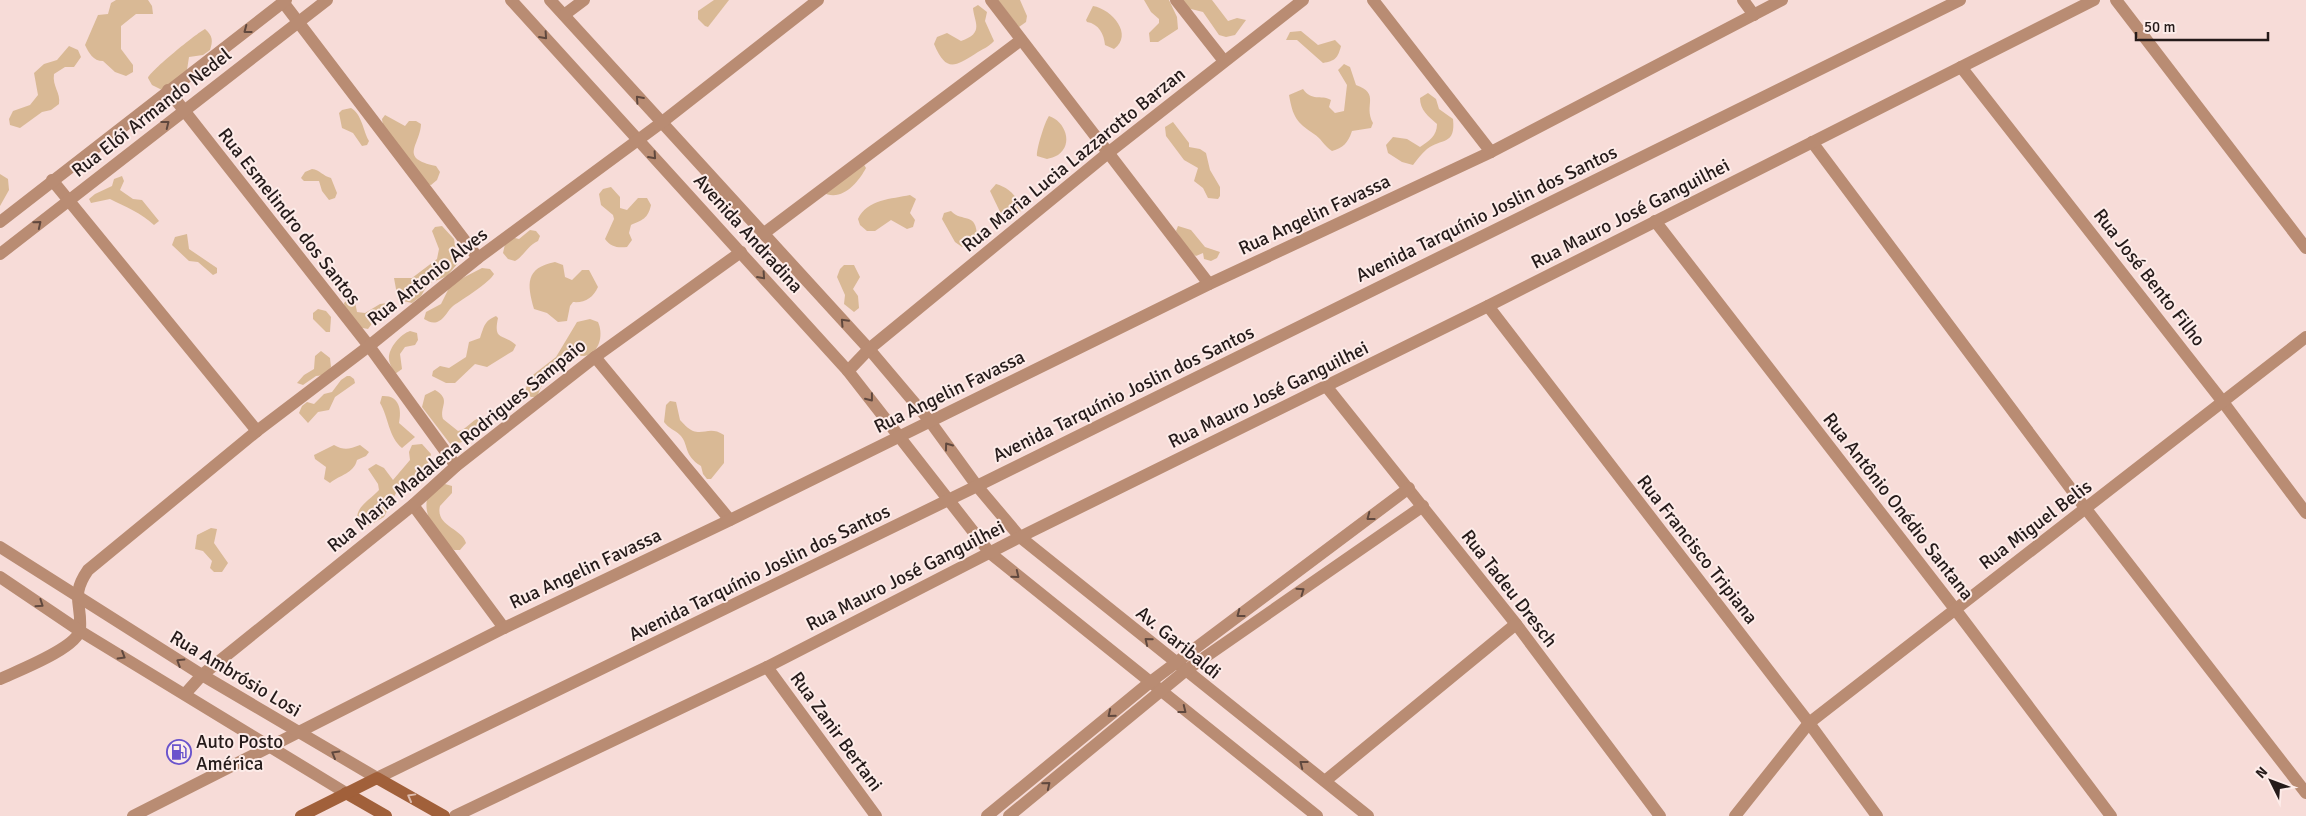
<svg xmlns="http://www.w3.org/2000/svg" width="2306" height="816" font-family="Signika,sans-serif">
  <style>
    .green { fill: #d9b995 }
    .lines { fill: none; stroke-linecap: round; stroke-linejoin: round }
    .minor { stroke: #b98c73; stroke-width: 12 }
    .tertiary { stroke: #b98c73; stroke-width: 12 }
    .secondary { stroke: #a1603a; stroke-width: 12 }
    .oneway { stroke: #60483e }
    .oneway2 { stroke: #ddbbac }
    .labels { text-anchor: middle; stroke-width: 4; stroke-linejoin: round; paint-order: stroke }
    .street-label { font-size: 19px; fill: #251b1a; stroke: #fdece9 }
    .poi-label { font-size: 19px; fill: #251b1a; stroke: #fdece9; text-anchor: start }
  </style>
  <rect width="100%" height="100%" fill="#f7dcd8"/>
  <g class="green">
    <path d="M116,0H148L152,6L153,14H136L121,26V49L133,65V72L126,76L115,72L103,61C93,61 89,53 85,45L98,15L108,14L111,3Z"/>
    <polygon points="714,0 729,0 708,27 705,26 698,19 698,11"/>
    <polygon points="998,0 1020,0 1027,16 1026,22 1019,27"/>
    <polygon points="1144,0 1169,0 1177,17 1178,29 1158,42 1150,42 1149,33 1159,23 1159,19 1151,12"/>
    <polygon points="1183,0 1212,0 1228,21 1237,18 1246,20 1235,35 1226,37 1219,35 1203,12 1187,8"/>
    <path d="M978,5L987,12L985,21L994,41C989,47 982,49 975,54C954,67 946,72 934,44L937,37L947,33L961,41C985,33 974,22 973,8Z"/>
    <path d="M1093,6C1112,9 1134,35 1114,49L1105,45C1104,34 1099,24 1087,22L1086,20Z"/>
    <path d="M205,29C213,36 213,41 210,50L203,55L189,57L187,70L162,90L152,85L148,78C150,71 197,33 205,29Z"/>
    <path d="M1301,31L1318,45L1335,40L1341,46C1338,58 1335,61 1323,63L1297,40H1286L1290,32Z"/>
    <path d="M69,46L78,50L81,57L74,67H65L54,74C52,86 61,93 59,104L51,110L42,112L20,128L10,125L9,119L13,111L30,105L38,95L34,73L44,64L57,60Z"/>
    <path d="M1344,64L1350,67L1356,85C1381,94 1363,105 1373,123L1371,128L1352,131C1348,143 1343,148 1332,151C1324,146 1321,138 1314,134C1296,122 1293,117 1289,95L1303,89C1312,102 1320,94 1331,100L1329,107L1335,113L1344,111L1347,85L1338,70Z"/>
    <path d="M1428,93L1436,99L1439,109L1453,119C1456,146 1441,138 1427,149C1421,154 1417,160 1413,165L1402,162L1388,153L1386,145L1393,137L1407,139L1420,147C1429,141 1437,136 1437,124C1428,116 1420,110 1420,98Z"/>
    <path d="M351,108C362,114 363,131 369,141L367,145L362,146L353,133L342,128L339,113L342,110Z"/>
    <path d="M385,115L405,126L409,121H416L421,124C420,146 398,158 436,166L440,172L437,180L431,185L426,184L383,126L382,119Z"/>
    <path d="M1049,116C1065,121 1074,144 1058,155C1055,157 1050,158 1047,159L1037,156C1036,150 1045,121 1049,116Z"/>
    <polygon points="1173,122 1189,143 1189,147 1200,149 1206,153 1210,170 1220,187 1220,196 1218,199 1208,198 1203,188 1194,181 1198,168 1184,160 1166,136 1165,127"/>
    <path d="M863,163L866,168C858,183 841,203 822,192Z"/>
    <path d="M312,169C320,170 323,176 331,178L337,193L335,198L329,200L322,191L319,181H304L301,178L305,172Z"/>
    <polygon points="0,174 8,179 9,190 0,206"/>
    <path d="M122,176L124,181L120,190L133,199L142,200L159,221L154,225C141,213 126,207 110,199L91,203L89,199L95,194L112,186L114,179Z"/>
    <path d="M996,184C1008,187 1018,197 1022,209C1017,217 1011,218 1002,216L990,191Z"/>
    <path d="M611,187L620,197V208L627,210L638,198H647L651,205C648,219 642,220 631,225L629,233L632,240L627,247C617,248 611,247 605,239L614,219L613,215L601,205L599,194L603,189Z"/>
    <path d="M910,195L916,199L910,213L915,220L913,227L907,229L891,220L875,231H867L860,225L858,219C867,199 892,199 910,195Z"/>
    <path d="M951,211C962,223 977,211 977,237L971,244L962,247L955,242L942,219L944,213Z"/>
    <polygon points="442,226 454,239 458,263 447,276 428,284 421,296 412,303 398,300 394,278 412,278 437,259 439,249 432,231 435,227"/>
    <polygon points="1178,226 1191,230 1205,247 1220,252 1217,258 1211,261 1204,259 1203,253 1196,256 1190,252 1176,231"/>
    <path d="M530,230L536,231L540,236L538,241C527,246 525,255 515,261L508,259L503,253L505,244L511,237L519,239Z"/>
    <polygon points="187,234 189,249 217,268 217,273 213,275 198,262 189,261 172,245 175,237"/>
    <path d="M555,262L563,265L565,277L572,280L582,270H589L598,287C593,298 585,303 573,302L570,306L567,321L558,322L547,313L534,309C527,284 525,268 555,262Z"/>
    <polygon points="844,265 854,265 860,277 853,289 858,296 859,308 854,312 844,304 845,295 837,277 840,269"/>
    <path d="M482,268L490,269L494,274C489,283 463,299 453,306C448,310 445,318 439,321C434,324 429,322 424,319L426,312L441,304L451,284Z"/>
    <polygon points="349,298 355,302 357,312 365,313 380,304 388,303 388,308 379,314 368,329 357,327 345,311 344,303"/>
    <polygon points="318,309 326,311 331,317 330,332 326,332 313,319 313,313"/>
    <path d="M496,316L498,318C493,342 503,333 516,345L513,351L487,367L475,364L455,383H446L432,376L433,371L440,366L449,368L466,357L469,342L480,338C484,327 484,321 496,316Z"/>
    <path d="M590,319L598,322C603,333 601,350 588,355C583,357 577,355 572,357C567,359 560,364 556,368C545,375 542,385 537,397H531L525,392L529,378L556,357L577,322Z"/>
    <path d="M410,331L417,333L418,340L415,345L405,347L400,354L402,369L395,374C393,370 389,363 389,359C388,348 401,334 410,331Z"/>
    <polygon points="321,351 330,358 331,367 325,375 316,376 303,385 297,383 304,375 314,369 315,356"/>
    <polygon points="347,376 350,376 354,379 355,383 335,397 329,410 318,412 308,423 299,413 302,406 307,402 314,404 324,394 332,392 341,380"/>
    <path d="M435,390C452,400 439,406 443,419L458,431C468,429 471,420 480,418L483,422L482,426L472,431L462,442L451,445L422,407L425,395Z"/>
    <path d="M382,396C399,395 402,409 399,423L415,437L402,448C388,436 389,418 380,403Z"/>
    <path d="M670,401L676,402L680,420C683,423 688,429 693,431C704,435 710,426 724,435V463L711,479H707L703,474L701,466C683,455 689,444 680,435C675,430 669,429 664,422L666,405Z"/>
    <path d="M422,444L431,454L426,473L415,484L396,493L384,517L368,526H359C351,509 369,501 379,490L378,484L368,469L376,464L384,468L393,480L410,460L409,452L412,445Z"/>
    <path d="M334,445C345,451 349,449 360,445L369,452L366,456L357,460C354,473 340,475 330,483L324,479L326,467L315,459L314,455Z"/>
    <path d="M445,484L452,486V493L440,506C435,526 462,528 466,543L460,550H454C439,535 421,518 428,495Z"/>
    <polygon points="211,528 217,529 214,543 228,563 222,572 214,572 210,568 212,561 203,551 195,549 197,535"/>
  </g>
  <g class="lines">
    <g class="minor">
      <polyline points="511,0 848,371 990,553 1317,816"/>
      <polyline points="550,0 869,349 929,420 977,486 1020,537 1368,816"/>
      <polyline points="991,0 1209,284"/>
      <polyline points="1176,0 1224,61"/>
      <polyline points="1373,0 1491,152"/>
      <polyline points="1743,0 1754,15"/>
      <polyline points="2116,0 2306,248"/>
      <polyline points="283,2 478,258"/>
      <polyline points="564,15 584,0"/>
      <polyline points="1961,67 2223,402 2306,513"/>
      <polyline points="168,90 369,346 456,466"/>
      <polyline points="1812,142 2086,509 2306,793"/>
      <polyline points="52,180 257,431"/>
      <polyline points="1655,221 1955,609 2111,816"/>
      <polyline points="0,222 286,0"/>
      <polyline points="763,234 1021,40"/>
      <polyline points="0,254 327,0"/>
      <polyline points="1488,306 1809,723 1877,816"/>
      <polyline points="595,357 730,520"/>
      <polyline points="848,371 869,349 1108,153 1303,0"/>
      <polyline points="1326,386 1516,624 1660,816"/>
      <polyline points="413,505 504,628"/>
      <polyline points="767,667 876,816"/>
      <path d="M0,679C17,671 78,648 80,629C82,603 70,596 88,570L257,431L369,346L478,258L661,123L818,0"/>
      <polyline points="185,694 202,675 413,505 456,466 595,357 741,252"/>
      <polyline points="1325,781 1516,624"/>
      <polyline points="133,816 504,628 730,520 1209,284 1491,152 1782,0"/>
      <polyline points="455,816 767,667 1020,537 1488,306 2094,0"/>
      <polyline points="987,816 1149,683 1409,488"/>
      <polyline points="1009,816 1185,671 1423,506"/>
      <polyline points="1735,816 1809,723 2306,337"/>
    </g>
    <g class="tertiary">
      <polyline points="0,547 202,675 377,778 977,486 1960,0"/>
      <polyline points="0,577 80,631 346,793"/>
    </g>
    <g class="secondary">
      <polyline points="346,793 386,816"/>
      <polyline points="301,816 377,778 444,816"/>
    </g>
  </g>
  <defs><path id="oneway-chevron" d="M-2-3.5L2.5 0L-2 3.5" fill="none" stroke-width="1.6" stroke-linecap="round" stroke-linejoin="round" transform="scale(1.25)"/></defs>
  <g class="oneway">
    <use href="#oneway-chevron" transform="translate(247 30) rotate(143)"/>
    <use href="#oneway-chevron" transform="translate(544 36) rotate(48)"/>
    <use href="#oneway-chevron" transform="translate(639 99) rotate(-132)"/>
    <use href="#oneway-chevron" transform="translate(166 124) rotate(-38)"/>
    <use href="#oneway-chevron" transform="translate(653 156) rotate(48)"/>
    <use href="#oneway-chevron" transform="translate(38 224) rotate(-39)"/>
    <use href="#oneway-chevron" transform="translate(762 276) rotate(48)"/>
    <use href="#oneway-chevron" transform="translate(844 322) rotate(-133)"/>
    <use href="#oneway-chevron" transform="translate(870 398) rotate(52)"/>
    <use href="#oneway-chevron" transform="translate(948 446) rotate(-126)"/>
    <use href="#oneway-chevron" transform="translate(1370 517) rotate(143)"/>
    <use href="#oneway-chevron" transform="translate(1016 575) rotate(39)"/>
    <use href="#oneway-chevron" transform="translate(1301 591) rotate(-35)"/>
    <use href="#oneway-chevron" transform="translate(40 604) rotate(34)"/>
    <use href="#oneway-chevron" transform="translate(1240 614) rotate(143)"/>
    <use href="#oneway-chevron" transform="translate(1148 641) rotate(-141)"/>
    <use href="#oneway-chevron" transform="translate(122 656) rotate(31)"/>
    <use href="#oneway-chevron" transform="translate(180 662) rotate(-148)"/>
    <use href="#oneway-chevron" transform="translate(1183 710) rotate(38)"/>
    <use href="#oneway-chevron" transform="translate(1111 714) rotate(141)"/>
    <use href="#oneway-chevron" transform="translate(335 754) rotate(-150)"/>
    <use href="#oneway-chevron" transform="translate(1303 764) rotate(-142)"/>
    <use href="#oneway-chevron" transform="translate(1047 785) rotate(-39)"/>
  </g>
  <use class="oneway2" href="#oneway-chevron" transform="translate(411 797) rotate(-151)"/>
  <defs>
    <symbol id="fuel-ring" viewBox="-11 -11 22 22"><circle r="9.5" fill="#fdece9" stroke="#6a53cc" stroke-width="1.5"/><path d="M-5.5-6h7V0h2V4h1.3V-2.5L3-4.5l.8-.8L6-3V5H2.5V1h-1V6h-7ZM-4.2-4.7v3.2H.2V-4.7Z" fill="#6a53cc"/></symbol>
  </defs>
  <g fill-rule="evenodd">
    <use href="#fuel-ring" x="165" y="738" width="28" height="28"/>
  </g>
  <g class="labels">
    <g class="street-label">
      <text transform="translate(151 112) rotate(-38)" y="7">Rua Elói Armando Nedel</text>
      <text transform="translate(1073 159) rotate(-39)" y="7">Rua Maria Lucia Lazzarotto Barzan</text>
      <text transform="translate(1486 213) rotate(-26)" y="7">Avenida Tarquínio Joslin dos Santos</text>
      <text transform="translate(1630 213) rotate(-27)" y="7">Rua Mauro José Ganguilhei</text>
      <text transform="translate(1314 214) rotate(-25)" y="7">Rua Angelin Favassa</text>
      <text transform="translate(290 216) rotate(52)" y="7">Rua Esmelindro dos Santos</text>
      <text transform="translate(749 233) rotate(48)" y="7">Avenida Andradina</text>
      <text transform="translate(427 276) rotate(-38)" y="7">Rua Antonio Alves</text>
      <text transform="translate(2150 277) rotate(52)" y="7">Rua José Bento Filho</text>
      <text transform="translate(949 391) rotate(-26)" y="7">Rua Angelin Favassa</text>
      <text transform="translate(1123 393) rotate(-26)" y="7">Avenida Tarquínio Joslin dos Santos</text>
      <text transform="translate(1268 394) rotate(-26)" y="7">Rua Mauro José Ganguilhei</text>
      <text transform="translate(456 445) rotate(-39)" y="7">Rua Maria Madalena Rodrigues Sampaio</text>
      <text transform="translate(1899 506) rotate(52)" y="7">Rua Antônio Onédio Santana</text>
      <text transform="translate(2035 524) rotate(-37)" y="7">Rua Miguel Belis</text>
      <text transform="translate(1698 549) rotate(52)" y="7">Rua Francisco Tripiana</text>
      <text transform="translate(585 568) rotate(-25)" y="7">Rua Angelin Favassa</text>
      <text transform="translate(759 572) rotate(-26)" y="7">Avenida Tarquínio Joslin dos Santos</text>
      <text transform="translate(905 575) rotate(-27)" y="7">Rua Mauro José Ganguilhei</text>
      <text transform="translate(1510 588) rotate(52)" y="7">Rua Tadeu Dresch</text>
      <text transform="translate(1179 642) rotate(39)" y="7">Av. Garibaldi</text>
      <text transform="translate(236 673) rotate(31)" y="7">Rua Ambrósio Losi</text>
      <text transform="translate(837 731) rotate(54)" y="7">Rua Zanir Bertani</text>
    </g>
    <g class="poi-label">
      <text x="196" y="748">Auto Posto<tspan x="196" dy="22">América</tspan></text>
    </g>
  </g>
  <g transform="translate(2271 781) rotate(312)" stroke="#fdece9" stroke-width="4" paint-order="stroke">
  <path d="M0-4L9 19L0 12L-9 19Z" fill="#251b1a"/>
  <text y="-8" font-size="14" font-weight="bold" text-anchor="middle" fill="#251b1a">N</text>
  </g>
  <path d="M2136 32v8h132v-8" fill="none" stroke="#251b1a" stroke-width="2.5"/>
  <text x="2144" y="32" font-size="15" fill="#251b1a" stroke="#fdece9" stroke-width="4" paint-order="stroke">50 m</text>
</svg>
